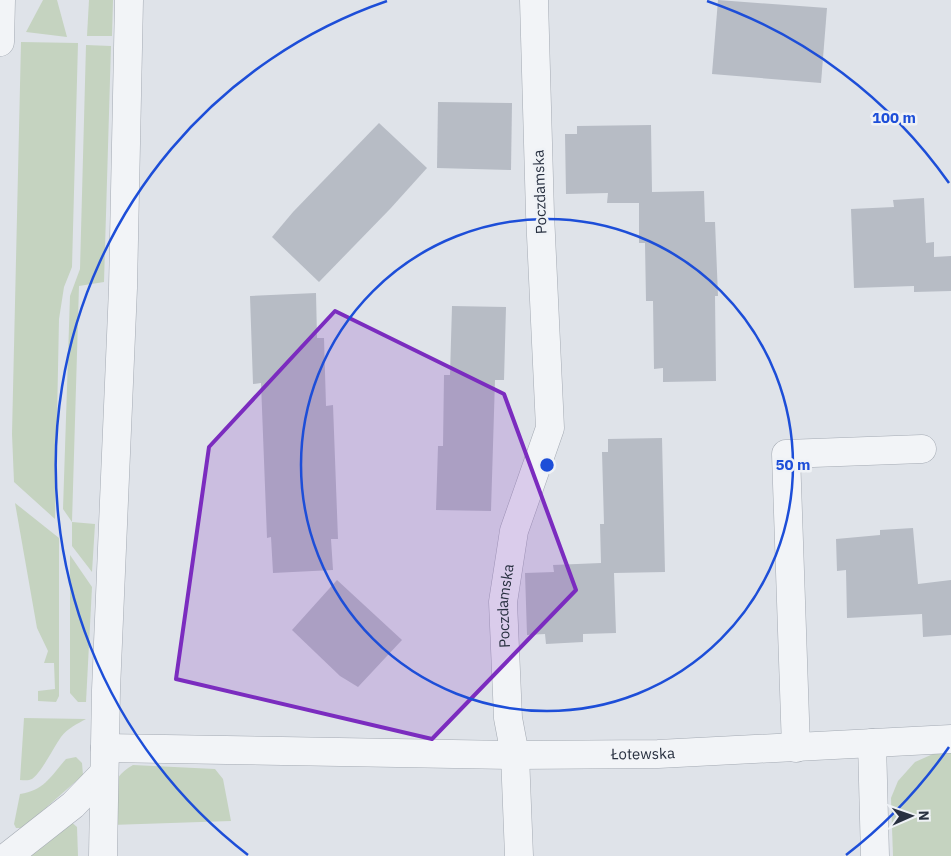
<svg xmlns="http://www.w3.org/2000/svg" width="951" height="856" font-family="'IBM Plex Sans',sans-serif">
  <style>
    .green { fill: #c5d3c0 }
    .building { fill: #b7bcc5 }
    .lines { fill: none; stroke-linecap: round; stroke-linejoin: round }
    .minor-casing { stroke: #a4aab3; stroke-width: 29 }
    .tertiary-casing { stroke: #a4aab3; stroke-width: 29 }
    .minor { stroke: #f2f4f7; stroke-width: 28 }
    .tertiary { stroke: #f2f4f7; stroke-width: 28 }
    .marked { fill: #7b2cbf; fill-opacity: 0.2; stroke: #7b2cbf; stroke-width: 4; stroke-linejoin: round }
    .ring { fill: none; stroke: #1d4ed8; stroke-width: 2.5 }
    .labels { text-anchor: middle; stroke-width: 5; stroke-linejoin: round; paint-order: stroke }
    .street-label { font-size: 15px; fill: #283040; stroke: #eff2f6 }
    .centre { fill: #1d4ed8; stroke: #eff2f6; stroke-width: 2.5 }
    .ring-label { font-size: 15px; text-anchor: middle; font-weight: bold; fill: #1d4ed8; stroke: #eff2f6; stroke-width: 5; stroke-linejoin: round; paint-order: stroke }
  </style>
  <rect width="100%" height="100%" fill="#dfe3e9"/>
  <g class="green">
    <polygon points="43,0 57,0 67,37 26,32"/>
    <polygon points="89,0 113,0 112,36 87,36"/>
    <polygon points="21,42 78,43 72,267 64,287 59,319 55,519 14,482 12,434"/>
    <polygon points="86,45 111,46 104,282 79,286 72,522 95,524 92,572 72,546 72,522 63,509 70,296 80,269"/>
    <polygon points="15,503 59,538 59,696 56,702 38,701 38,691 55,689 54,663 44,663 48,651 37,628"/>
    <polygon points="70,555 92,587 86,702 78,702 70,693"/>
    <path d="M24,718L86,719C77,724 68,728 61,737C54,747 41,773 32,779C28,781 24,780 20,780Z"/>
    <polygon points="951,753 951,856 893,856 891,798 898,781 915,762 933,754"/>
    <path d="M76,757L82,763L83,775L23,828H16L14,824L20,794C45,790 50,777 66,759Z"/>
    <path d="M133,765L215,769L223,779L231,821L111,825C111,798 107,780 133,765Z"/>
    <polygon points="70,821 77,827 78,856 24,856"/>
  </g>
  <g class="building">
    <polygon points="718,0 827,8 821,83 712,74"/>
    <polygon points="438,102 512,103 511,170 437,168"/>
    <polygon points="379,123 427,168 390,209 319,282 272,237 293,212"/>
    <polygon points="651,125 652,192 704,191 705,222 715,222 718,296 715,296 716,381 663,382 663,368 654,369 653,301 646,301 645,243 639,243 639,203 607,203 608,193 566,194 565,134 577,134 577,126"/>
    <polygon points="924,198 926,243 934,242 934,257 951,256 951,291 914,292 914,286 854,288 851,209 894,207 893,200"/>
    <polygon points="316,293 317,338 324,338 326,406 333,405 338,539 331,539 333,570 273,573 271,537 267,538 261,383 253,384 250,296"/>
    <polygon points="452,306 506,307 504,380 495,380 491,511 436,510 438,446 443,446 444,375 450,375"/>
    <polygon points="662,438 665,572 614,573 616,633 583,634 583,642 546,644 545,634 527,635 525,573 554,572 553,565 601,563 600,524 604,524 602,452 608,452 608,439"/>
    <polygon points="913,528 918,584 951,580 951,635 923,637 922,614 847,618 846,570 837,571 836,539 880,535 880,530"/>
    <polygon points="337,580 402,640 358,687 340,676 292,630"/>
  </g>
  <g class="lines">
    <defs>
      <g id="minor">
        <polyline points="872,743 875,856"/>
        <path id="s1" d="M105,748L515,755L658,754L951,739"/>
        <polyline points="796,748 786,454 922,449"/>
        <polyline points="8,856 73,805 104,773"/>
        <polyline points="103,856 106,690 123,288 129,0"/>
        <path id="s2" d="M519,856L515,755L508,718L503,602L514,531L550,428L540,214L534,0"/>
      </g>
      <polyline id="tertiary" points="0,42 1,0"/>
    </defs>
    <use href="#minor" class="minor-casing"/>
    <use href="#tertiary" class="tertiary-casing"/>
    <use href="#minor" class="minor"/>
    <use href="#tertiary" class="tertiary"/>
  </g>
  <path class="marked" d="M335,311L504,394L576,590L432,739L176,679L209,447Z"/>
  <g class="ring">
    <circle cx="547" cy="465" r="246"/>
    <path d="M949 747A491 491 0 0 1 846 855M248 855A491 491 0 0 1 387 1M707 1A491 491 0 0 1 949 183"/>
  </g>
  <g class="labels">
    <g class="street-label">
      <text transform="translate(540 192) rotate(-92)" y="5">Poczdamska</text>
      <text dy="5" stroke="none"><textPath href="#s2" startOffset="251">Poczdamska</textPath></text>
      <text dy="5" stroke="none"><textPath href="#s1" startOffset="538">Łotewska</textPath></text>
    </g>
  </g>
  <circle cx="547" cy="465" r="8" class="centre"/>
  <g class="ring-label">
    <text x="894" y="123">100 m</text>
    <text x="793" y="470">50 m</text>
  </g>
  <g transform="translate(911 816) rotate(88)" stroke="#eff2f6" stroke-width="4" paint-order="stroke">
  <path d="M0-4L9 19L0 12L-9 19Z" fill="#283040"/>
  <text y="-8" font-size="14" font-weight="bold" text-anchor="middle" fill="#283040">N</text>
  </g>
</svg>
